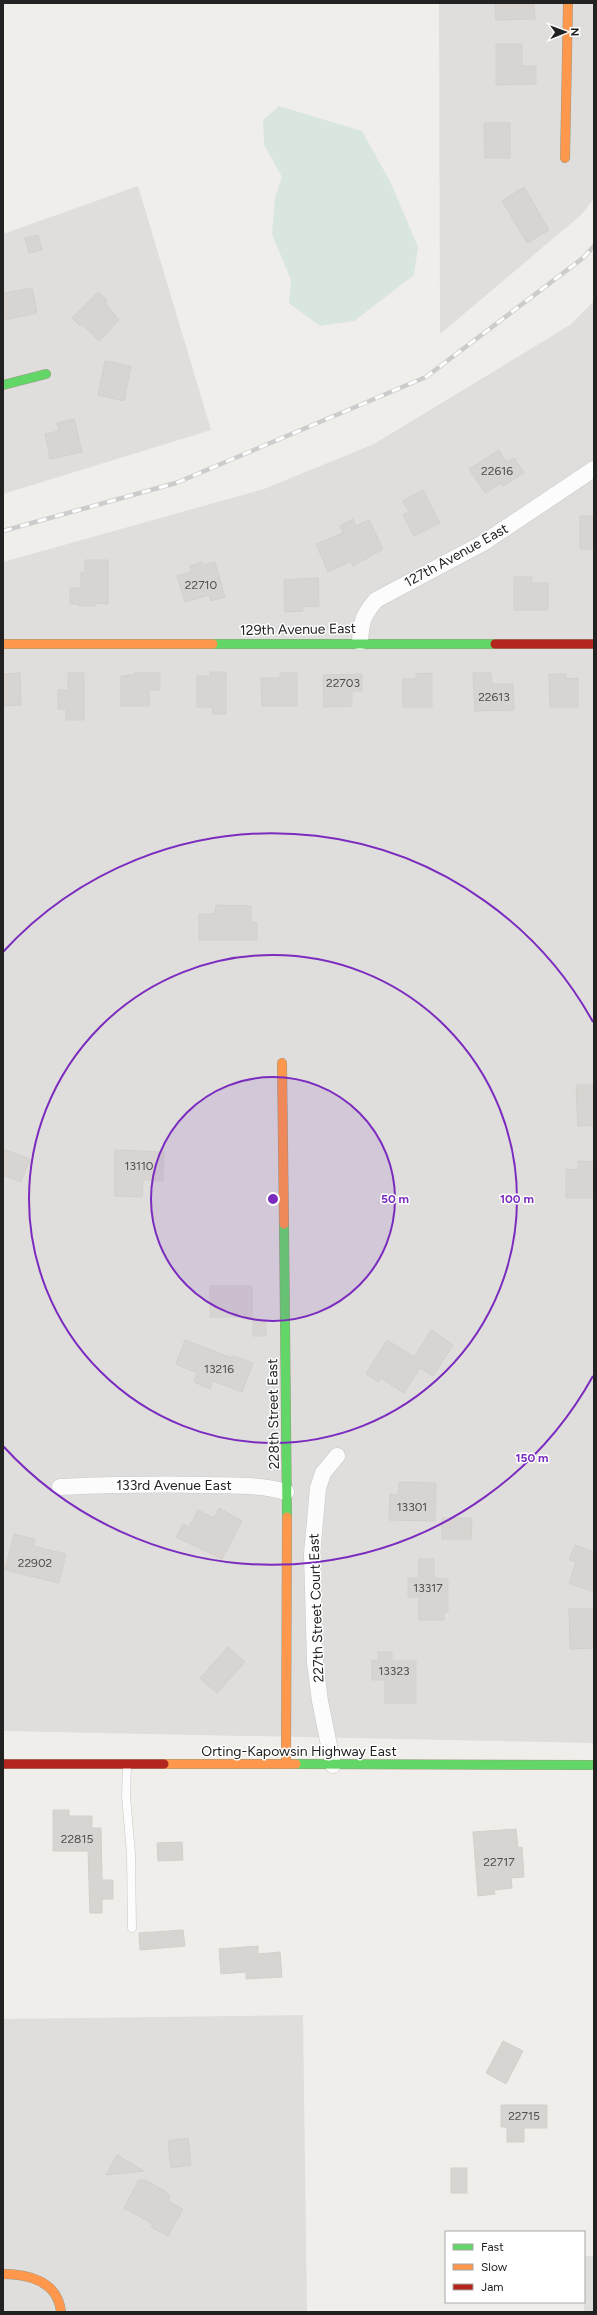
<svg xmlns="http://www.w3.org/2000/svg" width="597" height="2315" font-family="Figtree,sans-serif">
  <style>
    .residential { fill: #dfdedc }
    .religious { fill: #dededc }
    .wetland { fill: #d9e6de }
    .building { fill: #d7d4d2; stroke: #d3d0cc }
    .lines { fill: none; stroke-linecap: round; stroke-linejoin: round }
    .lane-casing { stroke: #c9c8c7; stroke-width: 9 }
    .street-casing { stroke: #c9c8c7; stroke-width: 17 }
    .fast-casing { stroke: #999a82; stroke-width: 10 }
    .slow-casing { stroke: #999a82; stroke-width: 10 }
    .jam-casing { stroke: #999a82; stroke-width: 10 }
    .lane { stroke: #fdfcfc; stroke-width: 8 }
    .street { stroke: #fdfcfc; stroke-width: 16 }
    .fast { stroke: #63d668; stroke-width: 9 }
    .slow { stroke: #ff974d; stroke-width: 9 }
    .jam { stroke: #b3261e; stroke-width: 9 }
    .rail-casing { stroke: #ccc; stroke-width: 4.5 }
    .rail { stroke: #fff; stroke-width: 3; stroke-dasharray: 9; stroke-linecap: butt }
    .ring { fill: none; stroke: #7b2cbf; stroke-width: 2 }
    .labels { text-anchor: middle; stroke-width: 3; stroke-linejoin: round; paint-order: stroke }
    .number-label { font-size: 12px; fill: #4f4e4e }
    .street-label { font-size: 14px; fill: #222; stroke: #fff }
    .centre { fill: #7b2cbf; stroke: #fff; stroke-width: 2 }
    .ring-label { font-size: 12px; text-anchor: middle; font-weight: bold; fill: #7b2cbf; stroke: #fff; stroke-width: 3; stroke-linejoin: round; paint-order: stroke }
  </style>
  <rect width="100%" height="100%" fill="#f0eeeb"/>
  <g class="residential">
    <polygon points="439,3 594,3 594,199 580,216 440,334"/>
    <polygon points="138,186 211,430 3,494 3,234"/>
    <polygon points="594,301 594,1743 3,1731 3,562 264,489 374,444 570,325"/>
    <polygon points="303,2015 307,2312 3,2312 3,2019"/>
  </g>
  <rect class="religious" x="584" y="2256" width="10" height="56"/>
  <polygon class="wetland" points="279,106 362,131 391,183 418,247 414,275 354,321 320,326 289,303 291,280 272,234 275,198 282,177 264,145 263,120"/>
  <g class="building">
    <polygon points="495,3 534,3 535,19 496,20"/>
    <polygon points="496,44 522,44 522,66 536,66 536,84 496,85"/>
    <polygon points="484,123 510,123 510,158 485,158"/>
    <polygon points="524,187 549,230 527,243 502,201"/>
    <polygon points="38,235 42,250 29,253 25,238"/>
    <polygon points="32,288 37,313 3,320 3,293"/>
    <polygon points="98,292 107,300 105,303 119,320 99,341 82,324 80,326 72,318"/>
    <polygon points="105,361 131,366 124,401 98,395"/>
    <polygon points="74,419 82,452 50,459 45,434 59,431 57,423"/>
    <polygon points="499,450 506,462 514,458 524,473 503,486 501,483 485,493 469,469"/>
    <polygon points="423,490 440,523 414,536 403,515 409,512 403,501"/>
    <rect x="580" y="516" width="14" height="33"/>
    <polygon points="353,519 356,526 369,520 383,549 353,566 351,561 328,572 316,544 343,533 340,526"/>
    <polygon points="85,560 108,560 108,604 95,603 95,606 79,606 79,604 70,604 70,588 81,588 81,572 85,573"/>
    <polygon points="202,562 203,565 215,562 225,597 211,601 209,595 185,602 177,576 192,571 190,566"/>
    <polygon points="514,577 532,577 532,583 548,583 548,610 514,610"/>
    <polygon points="318,578 319,606 302,607 303,611 285,612 284,580"/>
    <polygon points="210,672 226,672 226,714 212,714 213,707 197,707 197,676 210,676"/>
    <polygon points="20,673 21,705 3,706 3,674"/>
    <polygon points="68,673 84,673 84,720 66,720 66,709 58,709 58,690 68,690"/>
    <polygon points="134,673 160,673 160,690 149,690 149,706 121,706 121,676 134,675"/>
    <polygon points="280,673 297,673 297,706 262,706 261,678 280,678"/>
    <polygon points="432,673 432,707 403,707 403,679 416,679 416,674"/>
    <polygon points="473,673 491,673 492,684 513,684 514,710 475,711"/>
    <polygon points="362,674 362,691 352,691 352,706 324,707 323,675"/>
    <polygon points="549,674 566,674 566,679 578,678 578,707 550,707"/>
    <polygon points="216,905 251,906 251,922 257,923 257,940 199,940 199,914 215,914"/>
    <polygon points="576,1085 594,1085 594,1125 578,1126"/>
    <polygon points="3,1149 30,1159 21,1182 3,1175"/>
    <polygon points="115,1150 164,1152 163,1181 143,1180 142,1197 115,1196"/>
    <polygon points="578,1161 594,1162 594,1198 566,1198 566,1169 578,1170"/>
    <rect x="210" y="1286" width="42" height="31"/>
    <rect x="253" y="1320" width="13" height="16"/>
    <polygon points="431,1330 453,1345 433,1376 420,1368 404,1393 381,1378 379,1382 366,1374 387,1340 414,1357"/>
    <polygon points="185,1340 232,1358 233,1356 253,1363 242,1392 213,1381 210,1389 194,1382 197,1373 176,1364"/>
    <polygon points="399,1482 436,1483 435,1521 389,1520 390,1494 398,1495"/>
    <polygon points="219,1508 242,1521 222,1559 176,1537 183,1524 189,1527 198,1510 214,1518"/>
    <polygon points="442,1518 472,1518 471,1539 442,1539"/>
    <polygon points="14,1534 35,1539 33,1546 66,1554 59,1583 5,1570"/>
    <polygon points="575,1545 594,1552 594,1592 569,1583 576,1562 569,1560"/>
    <polygon points="419,1559 434,1559 434,1578 448,1579 448,1612 444,1612 444,1620 419,1620 419,1597 408,1597 408,1578 419,1578"/>
    <polygon points="569,1609 594,1609 594,1648 570,1649"/>
    <polygon points="228,1647 245,1662 217,1693 200,1678"/>
    <polygon points="378,1652 392,1652 392,1661 416,1661 416,1703 385,1703 385,1680 372,1680 372,1660 378,1661"/>
    <polygon points="53,1810 69,1810 69,1816 92,1816 92,1828 101,1828 102,1880 113,1880 113,1899 102,1899 102,1913 90,1913 88,1851 53,1851"/>
    <polygon points="516,1829 518,1848 522,1847 524,1877 511,1878 512,1888 494,1890 495,1894 478,1896 473,1832"/>
    <polygon points="182,1842 183,1860 158,1861 157,1843"/>
    <polygon points="183,1930 185,1946 140,1950 139,1933"/>
    <polygon points="258,1946 258,1954 280,1952 282,1977 246,1979 246,1972 221,1974 219,1949"/>
    <polygon points="503,2041 523,2051 506,2084 486,2073"/>
    <polygon points="501,2105 547,2105 547,2128 524,2128 524,2142 507,2142 507,2127 501,2127"/>
    <polygon points="188,2138 191,2165 171,2168 168,2141"/>
    <polygon points="117,2155 144,2171 106,2175"/>
    <rect x="451" y="2168" width="16" height="25"/>
    <polygon points="139,2180 145,2180 165,2191 170,2196 168,2201 183,2209 168,2236 151,2227 153,2224 124,2208"/>
  </g>
  <g class="lines">
    <defs>
      <polyline id="lane" points="127,1765 126,1796 131,1854 132,1928"/>
      <g id="street">
        <path d="M360,642C361,622 363,615 376,600L483,543L594,469"/>
        <path d="M60,1487C108,1485 156,1484 204,1485C232,1486 260,1484 286,1492"/>
        <polyline points="333,1765 320,1701 315,1663 312,1554 318,1488 323,1473 337,1456"/>
      </g>
      <g id="fast">
        <polyline points="3,385 46,374"/>
        <polyline points="213,644 495,644"/>
        <polyline points="284,1224 287,1517"/>
        <polyline points="296,1764 594,1765"/>
      </g>
      <g id="slow">
        <polyline points="565,158 568,3"/>
        <polyline points="3,644 213,644"/>
        <polyline points="282,1063 284,1224"/>
        <polyline points="164,1764 296,1764"/>
        <polyline points="286,1764 287,1517"/>
        <path d="M3,2274C28,2274 58,2281 61,2312"/>
      </g>
      <g id="jam">
        <polyline points="495,644 594,644"/>
        <polyline points="3,1764 164,1764"/>
      </g>
    </defs>
    <use href="#lane" class="lane-casing"/>
    <use href="#street" class="street-casing"/>
    <use href="#fast" class="fast-casing"/>
    <use href="#slow" class="slow-casing"/>
    <use href="#jam" class="jam-casing"/>
    <use href="#lane" class="lane"/>
    <use href="#street" class="street"/>
    <use href="#fast" class="fast"/>
    <use href="#slow" class="slow"/>
    <use href="#jam" class="jam"/>
    <defs>
      <polyline id="rail" points="3,531 176,483 426,377 583,258 594,246"/>
    </defs>
    <use href="#rail" class="rail-casing"/>
    <use href="#rail" class="rail"/>
  </g>
  <circle cx="273" cy="1199" r="122" fill="#7b2cbf" fill-opacity=".12"/>
  <g class="ring">
    <circle cx="273" cy="1199" r="122"/>
    <circle cx="273" cy="1199" r="244"/>
    <path d="M593 1376A366 366 0 0 1 3 1446M3 952A366 366 0 0 1 593 1022"/>
  </g>
  <g class="labels">
    <g class="number-label">
      <text x="497" y="475">22616</text>
      <text x="201" y="589">22710</text>
      <text x="343" y="687">22703</text>
      <text x="494" y="701">22613</text>
      <text x="139" y="1170">13110</text>
      <text x="219" y="1373">13216</text>
      <text x="412" y="1511">13301</text>
      <text x="35" y="1567">22902</text>
      <text x="428" y="1592">13317</text>
      <text x="394" y="1675">13323</text>
      <text x="77" y="1843">22815</text>
      <text x="499" y="1866">22717</text>
      <text x="524" y="2120">22715</text>
    </g>
    <g class="street-label">
      <text transform="translate(456 555) rotate(-29)" y="5">127th Avenue East</text>
      <text transform="translate(298 629) rotate(-1)" y="5">129th Avenue East</text>
      <text transform="translate(273 1414) rotate(-91)" y="5">228th Street East</text>
      <text x="174" y="1490">133rd Avenue East</text>
      <text transform="translate(316 1608) rotate(-92)" y="5">227th Street Court East</text>
      <text x="299" y="1756">Orting-Kapowsin Highway East</text>
    </g>
  </g>
  <circle cx="273" cy="1199" r="6" class="centre"/>
  <g class="ring-label">
    <text x="395" y="1203">50 m</text>
    <text x="517" y="1203">100 m</text>
    <text x="532" y="1462">150 m</text>
  </g>
  <rect width="597" height="2315" fill="none" stroke="#222222" stroke-width="8"/>
  <rect x="445" y="2231" width="140" height="72" fill="#ffffff" stroke="#a7a7a7"/>
  <rect x="453" y="2244" width="20" height="6" fill="#63d668" stroke="#a7a7a7"/>
  <text x="481" y="2251" font-size="12" fill="#222222">Fast</text>
  <rect x="453" y="2264" width="20" height="6" fill="#ff974d" stroke="#a7a7a7"/>
  <text x="481" y="2271" font-size="12" fill="#222222">Slow</text>
  <rect x="453" y="2284" width="20" height="6" fill="#b3261e" stroke="#a7a7a7"/>
  <text x="481" y="2291" font-size="12" fill="#222222">Jam</text>
  <g transform="translate(565 32) rotate(89)" stroke="#ffffff" stroke-width="3" paint-order="stroke">
  <path d="M0-3L7 15L0 10L-7 15Z" fill="#222222"/>
  <text y="-6" font-size="11" font-weight="bold" text-anchor="middle" fill="#222222">N</text>
  </g>
</svg>
